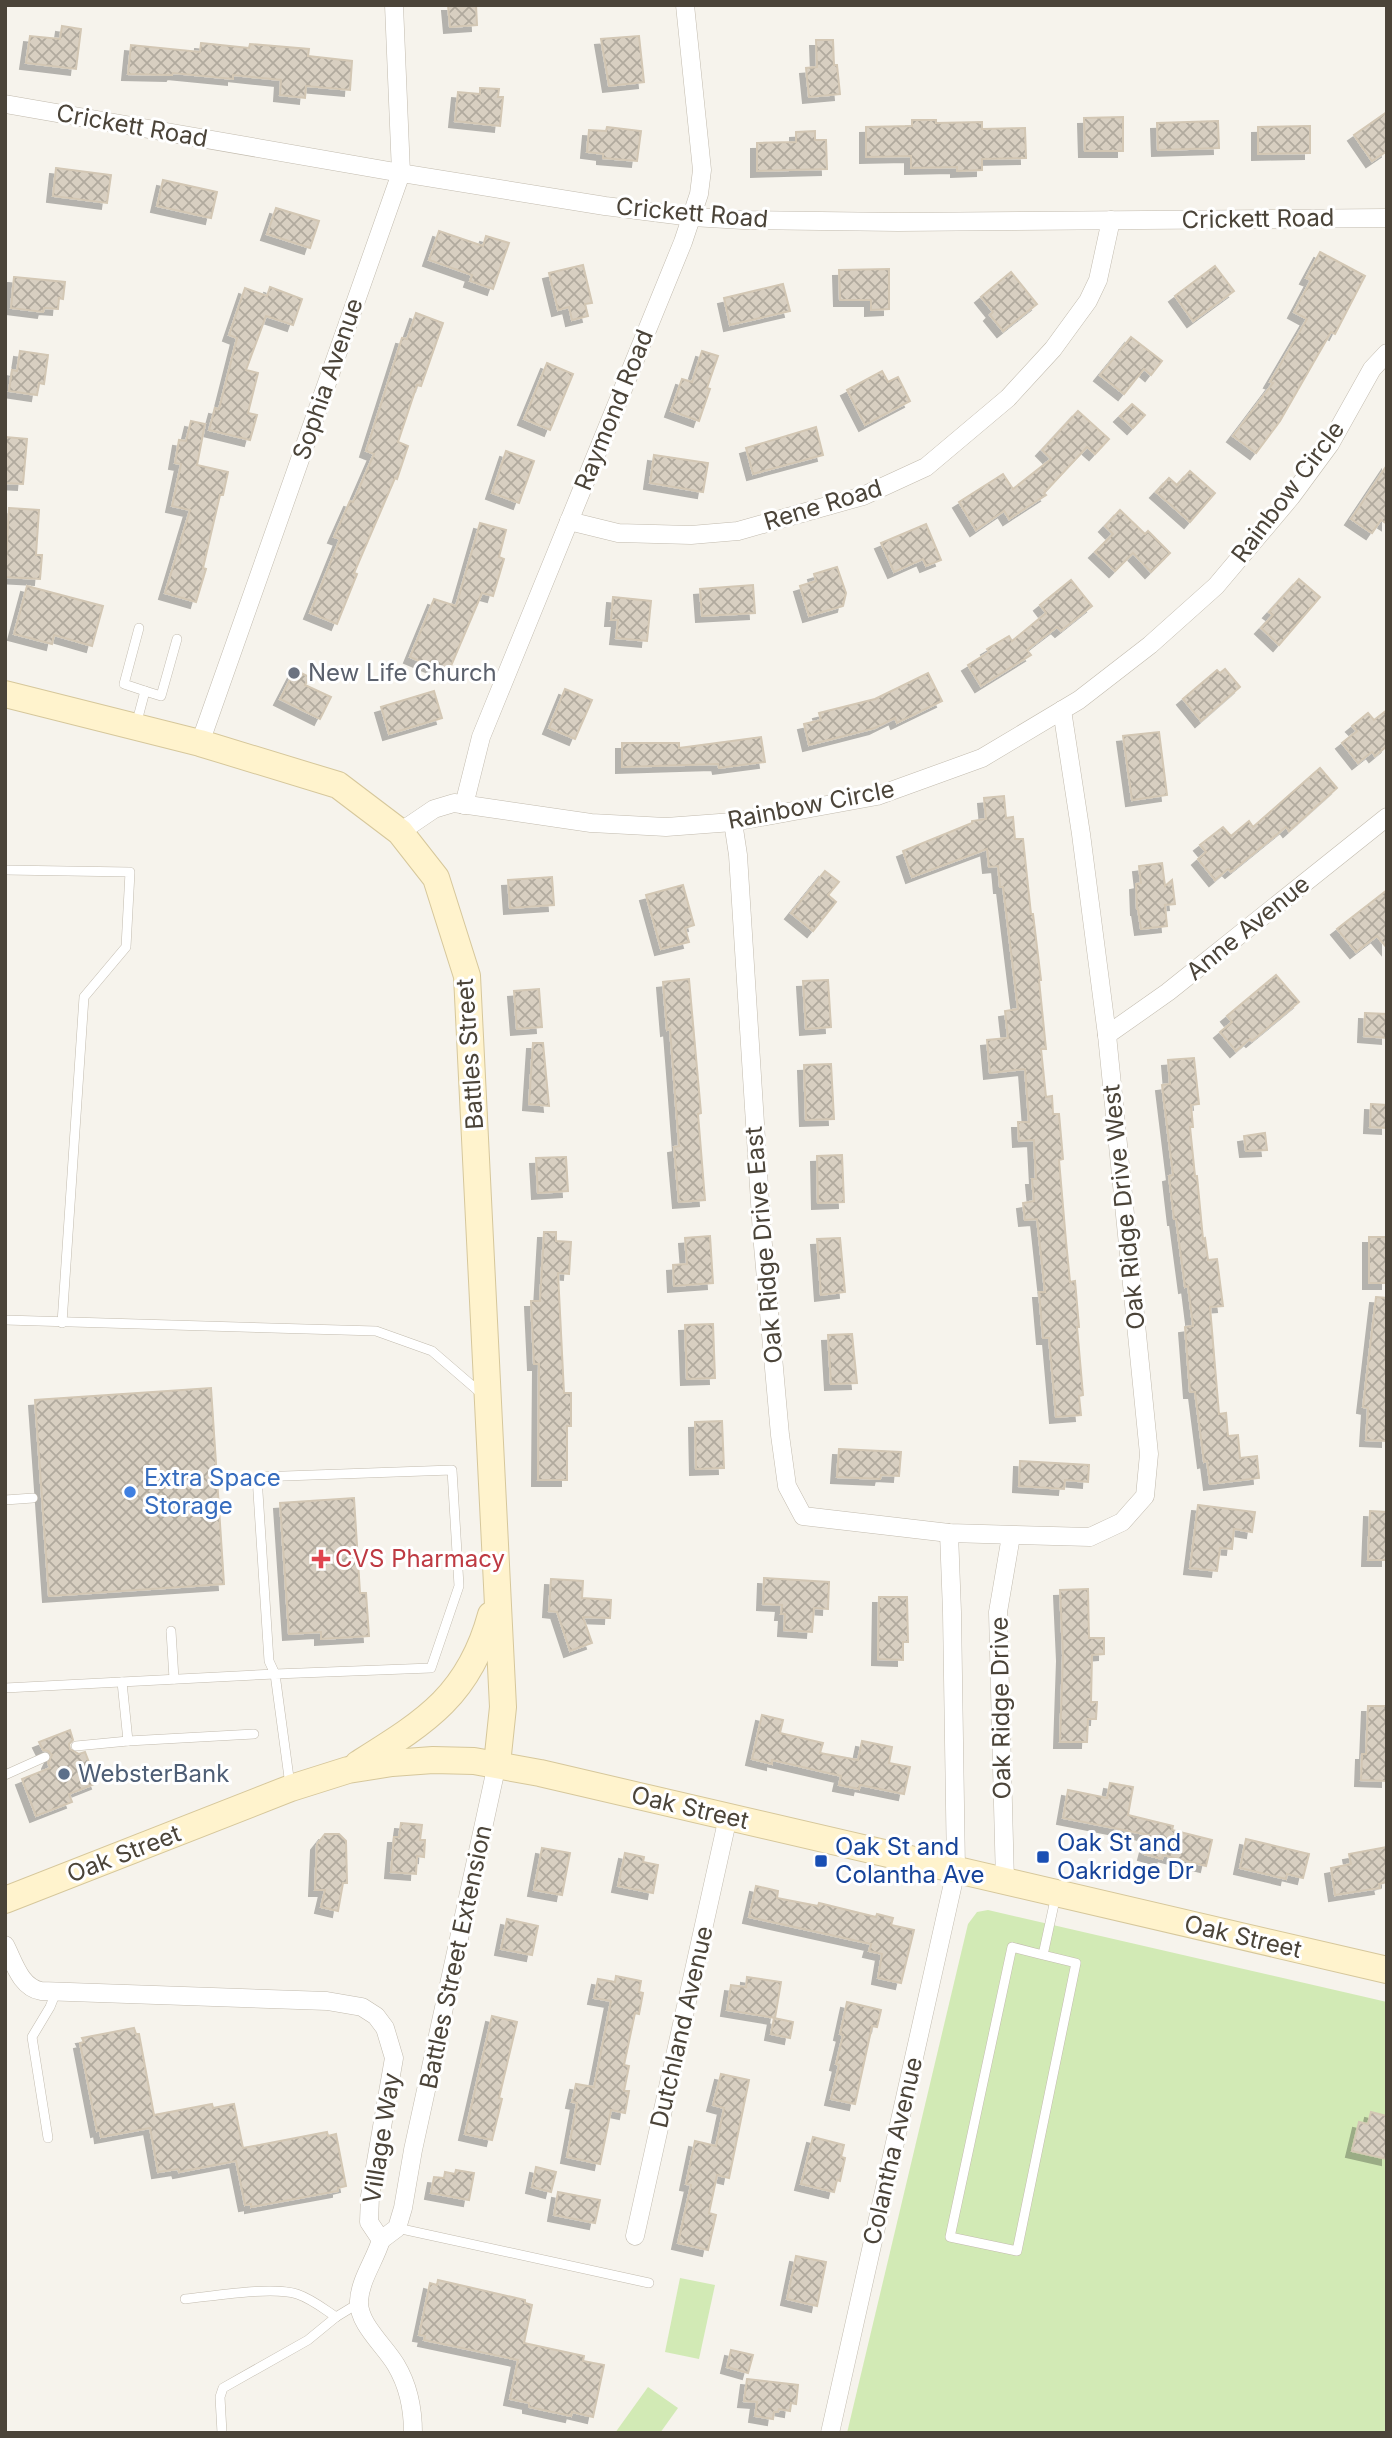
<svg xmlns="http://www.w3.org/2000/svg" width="1392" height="2438" font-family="Inter,sans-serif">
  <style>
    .green { fill: #d2eab5 }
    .building { fill: url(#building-cross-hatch); stroke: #d3c7b4; stroke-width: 2; filter: url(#shadow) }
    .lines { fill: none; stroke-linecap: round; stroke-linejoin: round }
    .lane-casing { stroke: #c2bbae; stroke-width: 10 }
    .street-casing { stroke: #c2bbae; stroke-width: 19 }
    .secondary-casing { stroke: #d6c79b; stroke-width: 28 }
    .lane { stroke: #fff; stroke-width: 9 }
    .street { stroke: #fff; stroke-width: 18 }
    .secondary { stroke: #fff3cd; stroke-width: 26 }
    .worship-dot { fill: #6b7280; stroke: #fff; stroke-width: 2.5 }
    .shop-dot { fill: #3f7fe0; stroke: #fff; stroke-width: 2.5 }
    .health-dot { fill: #e0444e; stroke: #fff; stroke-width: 2.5 }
    .service-dot { fill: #5c6f8a; stroke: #fff; stroke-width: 2.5 }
    .transit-dot { fill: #1a4fb4; stroke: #fff; stroke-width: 2.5 }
    .labels { text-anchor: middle; stroke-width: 6; stroke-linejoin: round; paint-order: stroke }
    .street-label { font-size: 24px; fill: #4b4439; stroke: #fff }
    .worship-label { font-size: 24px; fill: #5b616d; stroke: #fff; text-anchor: start }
    .shop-label { font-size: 24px; fill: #366cbe; stroke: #fff; text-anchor: start }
    .health-label { font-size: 24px; fill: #be3a42; stroke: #fff; text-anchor: start }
    .service-label { font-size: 24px; fill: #4e5e75; stroke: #fff; text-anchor: start }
    .transit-label { font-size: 24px; fill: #164399; stroke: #fff; text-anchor: start }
  </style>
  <defs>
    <pattern id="building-cross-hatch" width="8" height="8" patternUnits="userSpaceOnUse" patternTransform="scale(1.75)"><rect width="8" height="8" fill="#d8cfc1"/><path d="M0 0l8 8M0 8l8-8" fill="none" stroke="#b1aa9e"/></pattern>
    <filter id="shadow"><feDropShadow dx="-6" dy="6" stdDeviation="0" flood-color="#0004"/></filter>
  </defs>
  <rect width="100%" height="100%" fill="#f6f3ec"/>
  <g class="green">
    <polygon points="988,1910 1387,2002 1387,2433 847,2433 968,1924 977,1912"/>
    <polygon points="680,2278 715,2285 699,2359 665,2352"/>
    <polygon points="648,2387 678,2408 660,2433 615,2433"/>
  </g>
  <g class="building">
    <polygon points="448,5 476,5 477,25 450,27"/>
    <polygon points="62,26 81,29 76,69 26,63 30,36 60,39"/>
    <polygon points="639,36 644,82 609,86 601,39"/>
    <polygon points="816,40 833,40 834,65 837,65 840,94 809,97 806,68 817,67"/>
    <polygon points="201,43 249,48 250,44 309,49 308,56 352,61 350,90 306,86 305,98 280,95 281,80 233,75 233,79 173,73 172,75 128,74 131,45 200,52"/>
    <polygon points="480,88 499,89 498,97 503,97 500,126 455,121 458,92 480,94"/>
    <polygon points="1387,112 1387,151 1372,161 1354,135"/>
    <polygon points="1123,117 1123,151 1085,151 1084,118"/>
    <polygon points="912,120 936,120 936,123 982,122 982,129 1025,128 1026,158 982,159 982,170 957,171 957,167 911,168 911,156 866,157 866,127 912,126"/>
    <polygon points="1218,121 1219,148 1158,150 1157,123"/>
    <polygon points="1310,126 1310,153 1258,154 1258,127"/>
    <polygon points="607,127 641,131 637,161 603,158 603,154 587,152 589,130 606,131"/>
    <polygon points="815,131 815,140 826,140 827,169 757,171 757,143 796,142 796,132"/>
    <polygon points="56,168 111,175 107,203 53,196"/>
    <polygon points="163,180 217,192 211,218 157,206"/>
    <polygon points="276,208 319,221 310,248 267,234"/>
    <polygon points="439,231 483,246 486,236 509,243 493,289 470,281 472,275 429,260"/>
    <polygon points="1320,252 1365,276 1335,334 1331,332 1280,421 1256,453 1233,436 1273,383 1270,382 1307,319 1294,312 1311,280 1306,278"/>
    <polygon points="583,265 592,303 585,304 588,316 572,320 569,307 558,310 549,273"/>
    <polygon points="1215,266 1234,291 1193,321 1175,296"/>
    <polygon points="889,269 889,309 871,310 871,300 840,300 839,270"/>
    <polygon points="1011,272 1037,304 1003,331 990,315 993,312 981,297"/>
    <polygon points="14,277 65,282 63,299 59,298 58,309 44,308 43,312 11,308"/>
    <polygon points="783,284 790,311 730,325 724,298"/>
    <polygon points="270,287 302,299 293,325 266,316 246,370 258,373 248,413 257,415 250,440 209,430 215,408 219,409 237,338 229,335 245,288 267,296"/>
    <polygon points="416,313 443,323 421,386 417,385 398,442 408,446 397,479 395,478 354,573 357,574 337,624 310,613 340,539 334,537 350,501 353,502 374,454 366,451 402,338 407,339"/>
    <polygon points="1131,337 1162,361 1151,375 1144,369 1124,394 1100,375"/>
    <polygon points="20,351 48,355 44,384 39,383 37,395 9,391 12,370 17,371"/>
    <polygon points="702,351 718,356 707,388 710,389 699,421 671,411 682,379 692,382"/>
    <polygon points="547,363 573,374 550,430 524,419"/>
    <polygon points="882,371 888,382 898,377 910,401 865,425 847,390"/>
    <polygon points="1132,404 1145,415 1133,428 1120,416"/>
    <polygon points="1078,411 1109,439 1095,454 1087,447 1044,493 1046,495 1009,519 1004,511 976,530 959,502 1003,474 1013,489 1051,459 1042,450"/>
    <polygon points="191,421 205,424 197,465 228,472 223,495 220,495 203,568 206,569 196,602 165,593 190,510 172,506 181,464 175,463 179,440 186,441"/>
    <polygon points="816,427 823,455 753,474 746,448"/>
    <polygon points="5,437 27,439 23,484 5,483"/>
    <polygon points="506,451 534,461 519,503 492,493"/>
    <polygon points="654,455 708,463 703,492 650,483"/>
    <polygon points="1387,465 1387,524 1381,520 1372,533 1351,519"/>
    <polygon points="1190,471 1215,493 1190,522 1156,492 1169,478 1177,485"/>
    <polygon points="9,508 39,510 36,555 42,555 40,579 5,577"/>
    <polygon points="1120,510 1145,534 1148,531 1170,553 1151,572 1133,553 1115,571 1095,552 1113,534 1105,526"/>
    <polygon points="480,523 506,530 499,557 504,559 493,596 482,593 448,673 410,657 434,599 456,606"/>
    <polygon points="926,524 941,560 926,566 923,559 894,572 881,543"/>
    <polygon points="837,567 846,593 843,606 809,616 800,586 816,581 814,574"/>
    <polygon points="1299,579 1320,597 1279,645 1261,628 1273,615 1269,612"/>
    <polygon points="1071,580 1092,606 1061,631 1057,627 1027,650 1031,655 981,686 968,665 989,652 987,649 1009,636 1012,641 1046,613 1040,605"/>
    <polygon points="753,585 755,613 702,616 700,589"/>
    <polygon points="27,586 103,606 92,646 54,635 52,644 14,634"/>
    <polygon points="613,597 651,601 647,641 616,638 618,620 611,620"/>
    <polygon points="1225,669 1240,687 1201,721 1183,699 1217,670 1220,673"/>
    <polygon points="295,670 309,677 305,685 331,697 320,719 280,699"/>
    <polygon points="928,673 942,701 897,723 895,718 875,728 809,745 804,724 821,720 819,713 875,699"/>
    <polygon points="565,689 592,700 575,739 549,728"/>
    <polygon points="434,691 442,718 389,734 381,707"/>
    <polygon points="1387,710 1387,746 1375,756 1372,752 1358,763 1342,743 1357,731 1352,726 1368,713 1374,720"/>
    <polygon points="1159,732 1167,795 1132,800 1123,736"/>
    <polygon points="761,737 765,762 719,768 718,764 622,767 622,743 679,743 679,748"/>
    <polygon points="1320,768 1337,788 1289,831 1286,827 1231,872 1228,869 1215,880 1198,859 1206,852 1200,845 1223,827 1231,836 1249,821 1253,827"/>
    <polygon points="1004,796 1006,818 1013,817 1015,839 1023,839 1031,914 1033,914 1041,980 1039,980 1046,1049 1041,1049 1046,1097 1052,1096 1053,1114 1059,1114 1063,1159 1059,1160 1066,1241 1070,1282 1075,1281 1079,1327 1077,1327 1083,1395 1079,1396 1081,1415 1056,1417 1049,1338 1043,1338 1039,1292 1045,1292 1037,1219 1025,1220 1023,1203 1034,1201 1032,1179 1036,1179 1034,1140 1019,1141 1018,1122 1029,1122 1025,1069 990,1073 987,1040 1008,1038 1005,1011 1018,1009 1003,887 1000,887 998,866 989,867 987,849 912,877 903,851 972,823 972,821 986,819 984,798"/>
    <polygon points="1162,863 1165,886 1172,880 1175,904 1165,905 1167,926 1141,929 1138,909 1137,909 1136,884 1141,883 1139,866"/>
    <polygon points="825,871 839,882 828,895 836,902 813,931 791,913"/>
    <polygon points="552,877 554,905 510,908 508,880"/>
    <polygon points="683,885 694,925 685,928 689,942 661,949 646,895"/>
    <polygon points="1387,890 1387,948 1377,936 1356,952 1337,929"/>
    <polygon points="1276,975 1299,1002 1252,1041 1250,1039 1236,1051 1220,1032 1232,1022 1227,1016"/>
    <polygon points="689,979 701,1113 698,1114 705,1200 679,1202 674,1147 679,1146 670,1029 667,1030 663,982"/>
    <polygon points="828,980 831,1027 806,1029 803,981"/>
    <polygon points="539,989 542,1027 517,1029 514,991"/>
    <polygon points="1365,1013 1387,1014 1387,1038 1364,1036"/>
    <polygon points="533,1043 543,1043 549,1106 529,1104"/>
    <polygon points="1194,1058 1199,1104 1191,1105 1193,1127 1190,1127 1195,1176 1197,1176 1203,1239 1205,1238 1208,1260 1217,1259 1223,1306 1210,1307 1219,1414 1226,1413 1228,1436 1238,1435 1240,1458 1257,1456 1259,1478 1210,1484 1207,1461 1204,1462 1195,1392 1190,1392 1185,1327 1193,1326 1188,1286 1185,1287 1176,1219 1174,1219 1169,1176 1173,1175 1162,1085 1170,1084 1168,1060"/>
    <polygon points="831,1064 834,1119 806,1120 804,1065"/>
    <polygon points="1371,1104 1387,1105 1387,1128 1370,1127"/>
    <polygon points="1265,1133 1267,1150 1246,1151 1244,1136"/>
    <polygon points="842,1155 844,1202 818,1203 817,1156"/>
    <polygon points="566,1157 568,1191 538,1193 536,1158"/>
    <polygon points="544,1232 556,1232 556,1241 571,1242 569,1274 558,1273 564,1393 571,1393 571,1426 567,1426 567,1480 538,1480 539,1364 534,1364 531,1301 540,1301"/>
    <polygon points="710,1236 713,1283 674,1286 673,1265 687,1264 685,1238"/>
    <rect x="1369" y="1237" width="18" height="46"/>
    <polygon points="840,1238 845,1292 821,1295 817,1239"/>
    <polygon points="1376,1297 1387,1298 1387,1441 1366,1440 1368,1408 1363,1407"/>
    <polygon points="713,1324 715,1378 687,1379 685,1325"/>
    <polygon points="852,1334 857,1383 831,1384 828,1335"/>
    <polygon points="211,1388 224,1584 49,1596 35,1400"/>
    <polygon points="722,1421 724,1468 696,1469 695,1422"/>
    <polygon points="839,1449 901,1452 899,1476 881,1475 880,1479 837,1477"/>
    <polygon points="1020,1461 1089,1465 1088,1482 1065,1480 1064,1489 1019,1486"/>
    <polygon points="354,1498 360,1593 366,1593 369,1636 321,1639 321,1632 289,1634 280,1503"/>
    <polygon points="1198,1505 1255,1512 1252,1532 1234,1529 1232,1549 1220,1548 1217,1571 1190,1568"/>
    <polygon points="1370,1511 1387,1512 1387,1560 1368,1560"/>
    <polygon points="764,1578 829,1582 828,1609 814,1608 812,1632 784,1630 785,1614 781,1614 782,1605 763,1604"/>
    <polygon points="551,1579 583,1581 582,1598 611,1600 610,1618 583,1617 592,1643 570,1651 557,1612 549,1611"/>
    <polygon points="1088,1589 1089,1638 1104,1638 1104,1654 1092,1655 1091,1702 1097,1702 1096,1719 1088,1719 1087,1742 1060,1742 1063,1655 1060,1590"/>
    <polygon points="879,1597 907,1597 908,1642 903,1642 903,1660 878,1659"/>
    <polygon points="1368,1706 1387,1706 1387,1781 1361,1780 1362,1754 1366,1754"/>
    <polygon points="762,1715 783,1720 780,1733 823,1743 820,1753 858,1760 862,1741 892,1747 889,1763 910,1767 904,1794 860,1785 859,1789 839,1785 841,1776 772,1760 772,1764 752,1759"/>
    <polygon points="70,1730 73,1740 69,1744 70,1749 79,1754 85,1752 97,1783 69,1794 72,1802 36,1816 22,1779 50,1768 48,1763 52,1755 48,1751 43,1750 39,1742"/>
    <polygon points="1110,1783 1133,1787 1128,1815 1173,1826 1172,1830 1212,1840 1206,1866 1163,1855 1162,1859 1144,1854 1149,1835 1063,1818 1068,1790 1107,1798"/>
    <polygon points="401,1823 422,1825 420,1840 425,1840 424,1857 417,1856 416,1874 391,1872 394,1837 399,1837"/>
    <polygon points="325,1834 339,1834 346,1841 347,1883 343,1883 338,1911 321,1907 325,1890 315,1890 317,1844"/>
    <polygon points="1246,1839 1309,1854 1303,1878 1287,1874 1286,1879 1240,1868"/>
    <polygon points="1387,1847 1387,1882 1379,1884 1380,1888 1335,1895 1331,1868 1351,1864 1349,1854"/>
    <polygon points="542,1848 570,1853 562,1895 534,1890"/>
    <polygon points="625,1853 644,1857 643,1862 658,1865 653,1893 618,1886"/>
    <polygon points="756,1886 778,1891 777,1898 818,1906 819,1903 876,1917 877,1914 893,1918 891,1925 914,1930 901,1983 878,1978 882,1954 869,1951 871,1944 749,1917"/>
    <polygon points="507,1919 538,1926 532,1955 501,1949"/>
    <polygon points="616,1976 641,1981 639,1992 643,1993 639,2014 635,2013 624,2065 629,2066 624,2091 629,2091 625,2113 611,2110 600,2164 567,2157 577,2103 572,2102 576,2084 594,2087 611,2001 594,1998 598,1979 615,1982"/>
    <polygon points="747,1977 781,1982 775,2018 727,2010 731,1985 746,1987"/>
    <polygon points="847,2002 881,2010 877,2027 872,2026 855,2104 831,2099 839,2065 836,2064 843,2035 840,2034"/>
    <polygon points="492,2016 517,2022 499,2098 502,2099 492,2140 465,2134"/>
    <polygon points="774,2018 793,2022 790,2038 771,2034"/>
    <polygon points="134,2028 136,2034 139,2034 154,2115 212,2104 213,2108 234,2104 243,2148 327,2132 328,2136 336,2134 346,2186 338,2188 338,2191 251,2207 251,2204 245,2205 236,2161 179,2172 178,2169 158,2172 150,2128 101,2137 100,2130 97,2131 80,2043 84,2042 82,2038"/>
    <polygon points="721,2074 749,2080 729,2178 717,2175 709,2213 716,2215 708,2250 678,2243 691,2185 686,2184 695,2141 716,2146 724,2108 713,2105"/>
    <polygon points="1371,2112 1387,2116 1387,2159 1352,2151 1359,2122 1368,2124"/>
    <polygon points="813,2137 844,2145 841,2157 845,2158 840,2181 837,2180 834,2192 801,2184"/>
    <polygon points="536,2167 556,2172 551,2192 532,2187"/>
    <polygon points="456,2170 474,2173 469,2200 431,2193 434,2177 444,2178 445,2172 455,2174"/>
    <polygon points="558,2192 600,2200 595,2223 554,2215"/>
    <polygon points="796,2256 826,2262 817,2306 787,2299"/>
    <polygon points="438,2280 525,2300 525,2303 532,2305 524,2343 584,2356 583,2361 604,2365 593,2417 572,2412 571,2416 529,2407 529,2403 510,2399 518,2360 424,2340 425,2336 419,2335 430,2283 437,2285"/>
    <polygon points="731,2350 753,2355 748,2373 727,2367"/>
    <polygon points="747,2379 798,2385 796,2404 791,2403 790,2411 779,2409 778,2412 774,2412 773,2419 755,2416 757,2402 744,2401"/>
  </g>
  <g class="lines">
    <defs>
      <g id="lane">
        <polyline points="139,628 124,684 145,691"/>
        <polyline points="136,725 145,691 161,696 177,639"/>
        <polyline points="5,870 130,872 126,947 84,997 62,1323"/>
        <polyline points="5,1320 376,1331 432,1351 483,1395"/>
        <polyline points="5,1500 33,1498"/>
        <polyline points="171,1631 174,1679"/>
        <polyline points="122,1682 128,1741 254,1734"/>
        <polyline points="5,1688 275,1674 269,1661 257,1477 452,1470 459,1586 431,1668 275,1674 290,1785"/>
        <polyline points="76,1746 128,1741"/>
        <polyline points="5,1775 45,1757"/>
        <polyline points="1043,1955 1076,1963 1017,2251 950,2237 1012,1947 1043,1955 1056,1895"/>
        <polyline points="48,2138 32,2037 50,2007 56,1992"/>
        <polyline points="397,2228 649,2283"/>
        <path d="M185,2299C214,2296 272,2286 297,2294C312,2299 324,2309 336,2317"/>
        <polyline points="222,2433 220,2397 223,2388 308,2340 336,2317 359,2303"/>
      </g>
      <g id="street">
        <polyline points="5,104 401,173 605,206 692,217 743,220 898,222 1387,218"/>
        <polyline points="569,521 618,533 691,535 738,531 863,496 926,467 1008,398 1053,349 1088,301 1098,280 1111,220"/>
        <polyline points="200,743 401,173 394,5"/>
        <polyline points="464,805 481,737 683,242 699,194 702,170 685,5"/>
        <polyline points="733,822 738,855 762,1234 780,1435 787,1486 803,1516 949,1533 1090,1537 1122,1522 1145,1496 1149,1454 1107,1035 1081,834 1062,710"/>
        <polyline points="400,832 434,809 454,803 591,823 666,827 733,822 877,796 982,758 1079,700 1150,645 1216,586 1291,497 1330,444 1372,369 1387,353"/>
        <polyline points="1107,1035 1168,992 1387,817"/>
        <polyline points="1005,1882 998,1612 1011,1536"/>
        <path d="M5,1945C14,1962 20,1987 41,1991L327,2001L362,2007L376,2016L385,2028L394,2058L370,2196L369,2222L381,2240C375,2260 360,2280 359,2301C358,2324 385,2346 396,2365C408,2385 413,2410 413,2433"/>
        <polyline points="635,2236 728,1817"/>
        <polyline points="381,2240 397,2228 403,2208 413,2150 497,1764"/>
        <polyline points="830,2433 956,1870 952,1612 949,1533"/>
      </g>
      <g id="secondary">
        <polyline points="5,694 200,743 338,785 400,832 436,878 467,976 503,1707 497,1764"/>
        <path d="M358,1764C425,1722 469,1696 491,1615"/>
        <polyline points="5,1900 291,1788 348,1770 392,1763 433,1760 474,1761 540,1773 1387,1970"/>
      </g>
    </defs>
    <use href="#lane" class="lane-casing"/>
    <use href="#street" class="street-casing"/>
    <use href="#secondary" class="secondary-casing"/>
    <use href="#lane" class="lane"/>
    <use href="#street" class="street"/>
    <use href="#secondary" class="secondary"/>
  </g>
  <circle class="worship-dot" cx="294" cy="673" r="7"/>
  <circle class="shop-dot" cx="130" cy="1492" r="7"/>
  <path class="health-dot" d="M317.5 1548.5h7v7h7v7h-7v7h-7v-7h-7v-7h7z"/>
  <circle class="service-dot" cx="64" cy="1774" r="7"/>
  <g class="transit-dot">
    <rect x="1036" y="1850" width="14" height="14" rx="3.5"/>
    <rect x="814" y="1854" width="14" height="14" rx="3.5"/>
  </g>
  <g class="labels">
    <g class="street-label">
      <text transform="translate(132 126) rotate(10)" y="8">Crickett Road</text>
      <text transform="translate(692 213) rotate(5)" y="8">Crickett Road</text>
      <text transform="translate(1258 219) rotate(-1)" y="8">Crickett Road</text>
      <text transform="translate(328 379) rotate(-71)" y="8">Sophia Avenue</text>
      <text transform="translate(614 410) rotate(-68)" y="8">Raymond Road</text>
      <text transform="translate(1288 492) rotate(-53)" y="8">Rainbow Circle</text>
      <text transform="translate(823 505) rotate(-17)" y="8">Rene Road</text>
      <text transform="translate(811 805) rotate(-11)" y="8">Rainbow Circle</text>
      <text transform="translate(1248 928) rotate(-39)" y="8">Anne Avenue</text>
      <text transform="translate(470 1054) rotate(-94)" y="8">Battles Street</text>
      <text transform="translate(1124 1207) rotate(-96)" y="8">Oak Ridge Drive West</text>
      <text transform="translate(764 1245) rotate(-95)" y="8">Oak Ridge Drive East</text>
      <text transform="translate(1001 1708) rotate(-91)" y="8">Oak Ridge Drive</text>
      <text transform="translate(690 1808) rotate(13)" y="8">Oak Street</text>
      <text transform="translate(124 1854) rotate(-21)" y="8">Oak Street</text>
      <text transform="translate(1243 1937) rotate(13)" y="8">Oak Street</text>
      <text transform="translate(456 1957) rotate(-78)" y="8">Battles Street Extension</text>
      <text transform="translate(682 2027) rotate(-77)" y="8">Dutchland Avenue</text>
      <text transform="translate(382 2138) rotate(-81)" y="8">Village Way</text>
      <text transform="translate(893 2151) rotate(-77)" y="8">Colantha Avenue</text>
    </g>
    <g class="worship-label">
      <text x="308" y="681">New Life Church</text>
    </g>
    <g class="shop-label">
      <text x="144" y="1486">Extra Space<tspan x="144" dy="28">Storage</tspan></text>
    </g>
    <g class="health-label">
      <text x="335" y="1567">CVS Pharmacy</text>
    </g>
    <g class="service-label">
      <text x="78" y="1782">WebsterBank</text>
    </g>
    <g class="transit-label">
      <text x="1057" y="1851">Oak St and<tspan x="1057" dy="28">Oakridge Dr</tspan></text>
      <text x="835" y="1855">Oak St and<tspan x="835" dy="28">Colantha Ave</tspan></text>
    </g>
  </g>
  <rect width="1392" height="2438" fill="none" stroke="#4b4439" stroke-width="14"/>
</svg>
